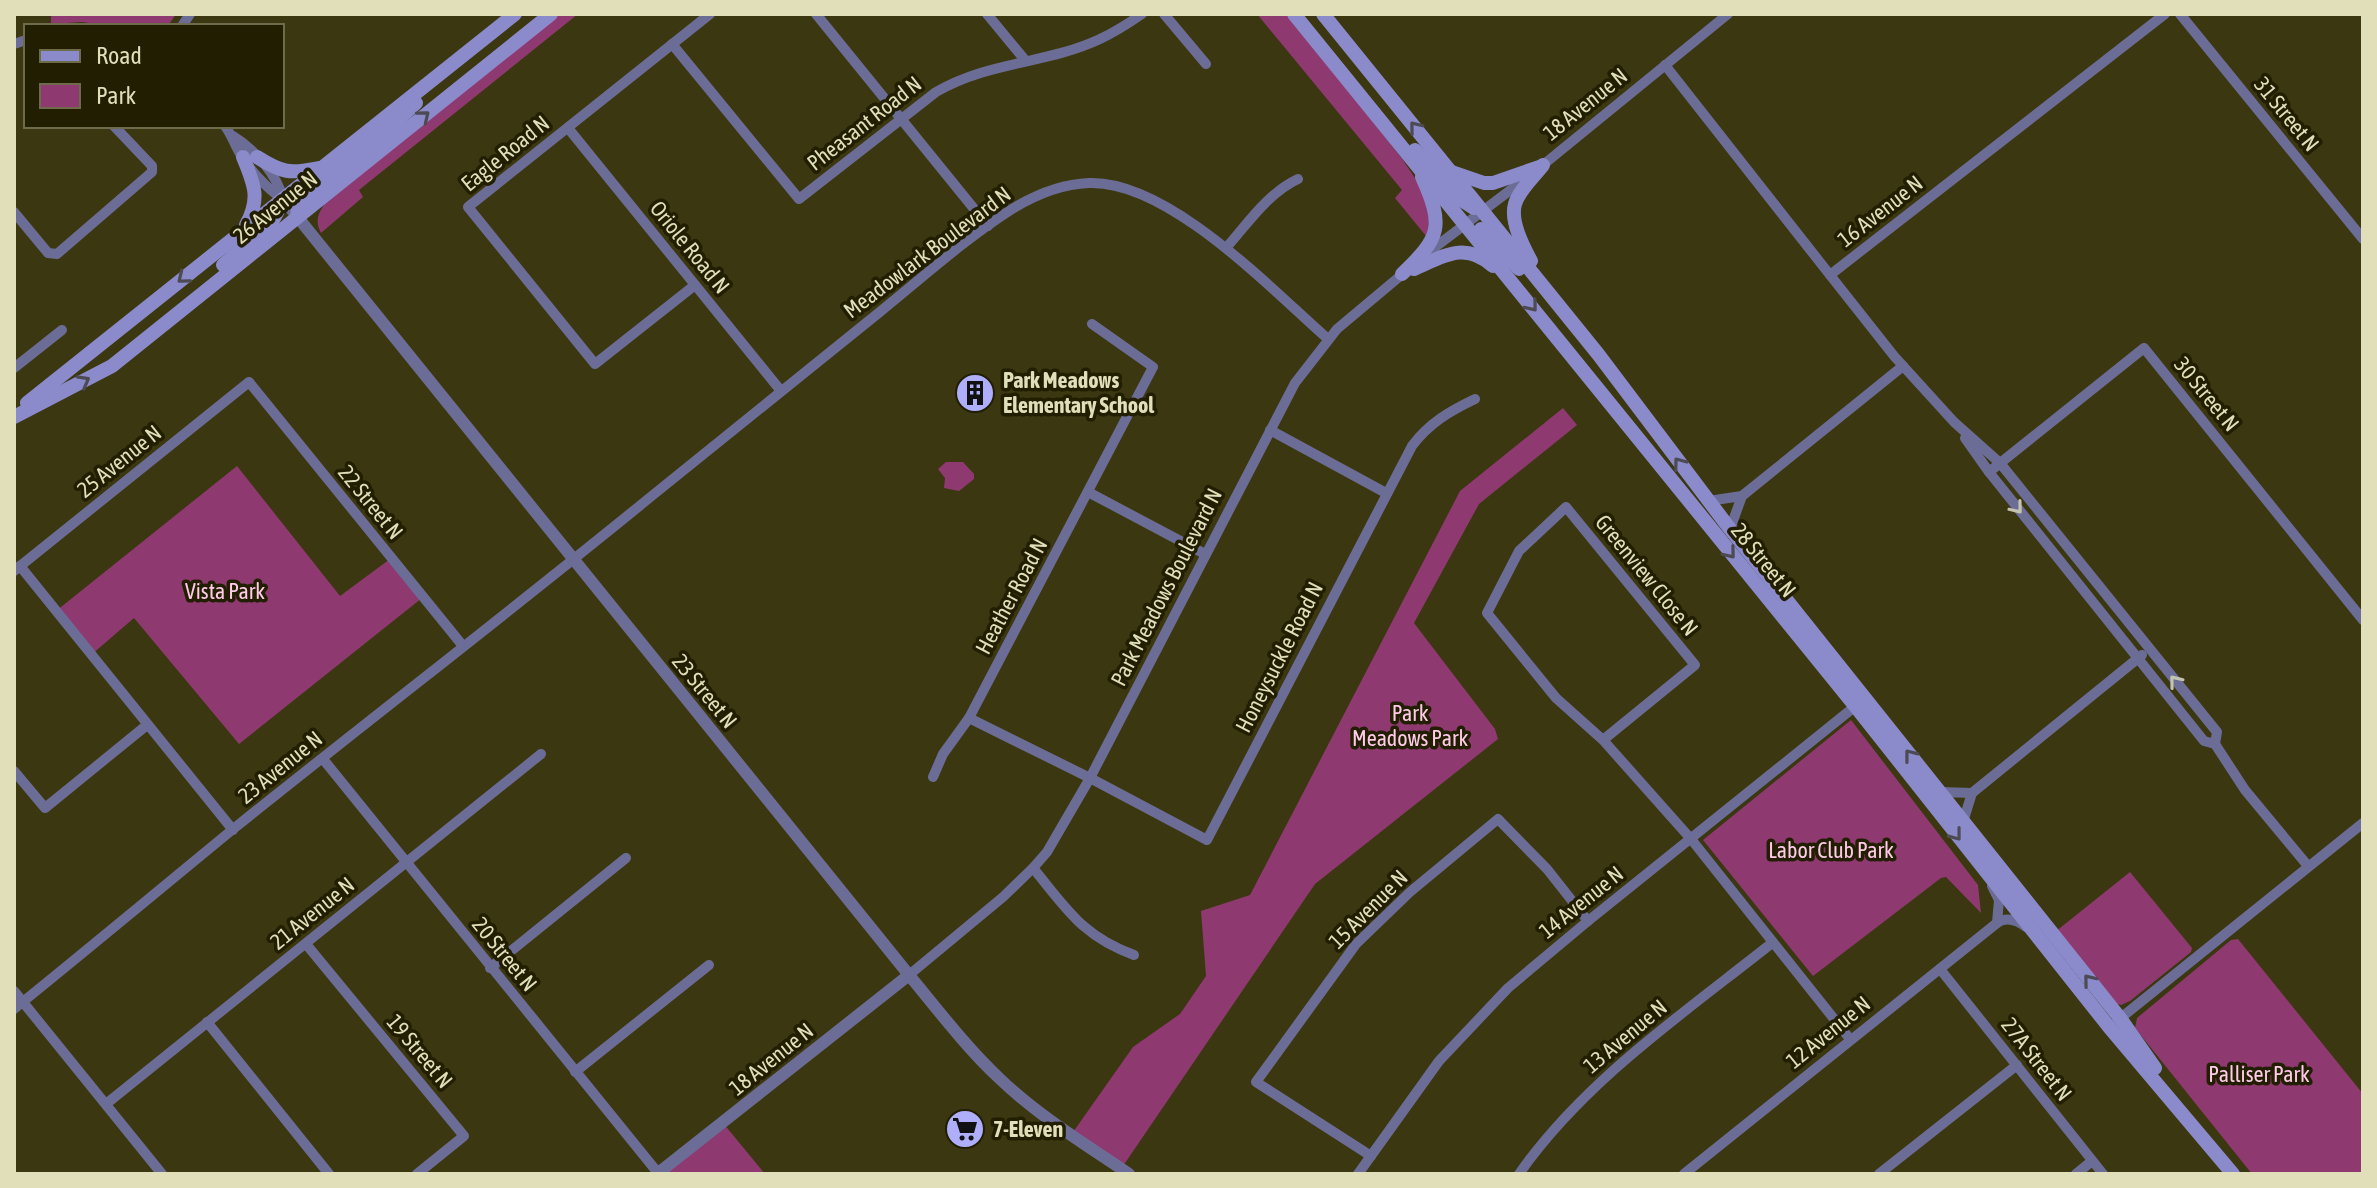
<svg xmlns="http://www.w3.org/2000/svg" width="2377" height="1188" font-family="'Asap Condensed',sans-serif">
  <style>
    .green { fill: #8f3971 }
    .lines { fill: none; stroke-linecap: round; stroke-linejoin: round }
    .minor { stroke: #6c6d96; stroke-width: 10 }
    .tertiary { stroke: #6c6d96; stroke-width: 12 }
    .secondary { stroke: #8b8bcc; stroke-width: 14 }
    .oneway { stroke: #4c4a52 }
    .oneway2 { stroke: #c4c2b1 }
    .labels { text-anchor: middle; stroke-width: 7; stroke-linejoin: round; paint-order: stroke }
    .street-label { font-size: 22px; fill: #e1deba; stroke: #221e01 }
    .poi-label { font-size: 22px; font-weight: bold; fill: #e1deba; stroke: #221e01; text-anchor: start }
    .park-label { font-size: 22px; fill: #fecbe9; stroke: #221e01 }
  </style>
  <rect width="100%" height="100%" fill="#3b3710"/>
  <g class="green">
    <polygon points="51,14 176,14 168,26 110,26 82,22 51,24"/>
    <path d="M554,14H578L359,190L363,197L321,233C314,220 319,212 327,200Z"/>
    <path d="M1257,14H1288L1403,160C1419,185 1437,205 1426,236L1395,198L1402,190Z"/>
    <polygon points="1563,408 1577,425 1479,504 1414,623 1495,729 1498,739 1315,884 1121,1169 1071,1135 1133,1047 1180,1014 1206,976 1201,911 1250,895 1460,491"/>
    <polygon points="946,462 963,462 974,474 974,479 959,491 944,488 945,478 938,469"/>
    <polygon points="237,466 340,596 390,559 422,598 239,744 134,618 91,655 56,611"/>
    <polygon points="1851,720 1978,885 1981,913 1946,877 1941,878 1813,976 1703,840"/>
    <polygon points="2130,872 2192,948 2191,952 2130,1001 2121,1005 2113,1003 2055,932"/>
    <polygon points="2238,939 2363,1094 2363,1174 2252,1174 2135,1028 2137,1018 2231,940"/>
    <polygon points="723,1123 765,1174 657,1174"/>
  </g>
  <g class="lines">
    <g class="minor">
      <polyline points="816,14 988,226"/>
      <polyline points="987,14 1025,60"/>
      <polyline points="1164,14 1206,64"/>
      <polyline points="2180,14 2363,239"/>
      <polyline points="182,26 190,14"/>
      <polyline points="14,44 26,40"/>
      <path d="M672,44L799,199L936,92C989,61 1047,64 1100,39C1115,32 1129,23 1142,14"/>
      <polyline points="1665,65 1830,275 2165,14"/>
      <path d="M225,126C231,134 233,141 238,150C246,166 268,190 283,199"/>
      <polyline points="568,128 781,391"/>
      <path d="M233,136C254,149 277,174 283,199"/>
      <polyline points="1538,169 1728,14"/>
      <polyline points="14,212 48,253 57,254 152,172 152,166 114,126"/>
      <path d="M1226,248C1248,223 1268,193 1298,179"/>
      <polyline points="1426,254 1525,179"/>
      <polyline points="1830,275 1894,356 1954,422 2000,463 2217,732 2215,744"/>
      <polyline points="695,285 595,364 468,207 710,14"/>
      <polyline points="14,368 62,330"/>
      <polyline points="1270,430 1386,493"/>
      <polyline points="1965,438 1989,472 2204,741 2215,744"/>
      <polyline points="1989,472 2144,348 2363,620"/>
      <polyline points="1088,492 1205,554"/>
      <polyline points="1708,501 1742,496 1903,366"/>
      <polyline points="1730,529 1742,496"/>
      <polyline points="20,566 233,830"/>
      <polyline points="14,571 249,382 463,646"/>
      <path d="M969,718L1090,778L1207,840L1412,446C1429,423 1450,411 1475,399"/>
      <polyline points="1603,740 1695,665 1566,507 1519,551 1487,613 1556,698 1603,740 1691,839 1850,1039"/>
      <polyline points="2215,744 2245,790 2308,866"/>
      <polyline points="323,759 658,1173"/>
      <polyline points="14,771 45,808 147,725"/>
      <polyline points="933,777 943,754 969,718 1153,367 1092,324"/>
      <polyline points="1940,792 1972,793"/>
      <polyline points="1963,822 1972,793 2142,655"/>
      <path d="M1033,868C1067,909 1082,936 1134,955"/>
      <polyline points="1992,886 1999,900 1997,923"/>
      <polyline points="306,944 464,1136 417,1174"/>
      <polyline points="490,968 626,858"/>
      <polyline points="1940,969 2103,1174"/>
      <polyline points="909,975 1003,897 1033,868 1047,852 1090,778 1295,383 1337,329 1405,272"/>
      <polyline points="14,991 162,1174"/>
      <path d="M14,1009C87,950 159,890 232,830C370,719 511,611 648,499C725,437 803,374 881,311C923,277 965,239 1012,209C1035,195 1062,184 1089,183C1168,180 1271,289 1328,339"/>
      <polyline points="2117,1021 2363,823"/>
      <polyline points="207,1022 329,1174"/>
      <polyline points="575,1072 709,965"/>
      <polyline points="106,1104 541,754"/>
      <polyline points="1371,1156 1256,1082 1356,944 1410,892 1498,819 1547,869 1588,921"/>
      <polyline points="1358,1174 1439,1061 1508,988 1588,921 1858,704"/>
      <path d="M1519,1174C1584,1081 1684,1013 1772,943"/>
      <path d="M1684,1174L1997,923C2007,916 2018,921 2026,927"/>
      <polyline points="1879,1174 2017,1065"/>
      <polyline points="2076,1174 2092,1161"/>
    </g>
    <g class="tertiary">
      <path d="M283,199L909,975C938,1010 966,1047 999,1078C1037,1115 1085,1144 1129,1174"/>
      <polyline points="657,1174 909,975"/>
    </g>
    <g class="secondary">
      <polyline points="1294,14 1856,707 2109,1027 2233,1174"/>
      <polyline points="1323,14 1598,354 1730,529 2120,1018 2155,1068"/>
      <polyline points="1415,150 1457,197 1474,208"/>
      <path d="M243,157C254,184 261,198 246,225"/>
      <path d="M257,157C282,173 290,174 319,168"/>
      <polyline points="1452,172 1484,183 1493,183 1542,166"/>
      <polyline points="297,217 298,208 303,199 396,122 416,103"/>
      <polyline points="1481,229 1519,269"/>
      <path d="M1531,261C1523,246 1510,221 1515,204C1519,190 1534,177 1543,165"/>
      <polyline points="223,265 272,222 282,203"/>
      <path d="M1414,269C1444,256 1465,241 1493,266"/>
      <path d="M1402,274C1441,237 1444,226 1422,177"/>
      <polyline points="27,403 515,14"/>
      <polyline points="14,417 112,366 551,14"/>
    </g>
  </g>
  <defs><path id="oneway-chevron" d="M-2-3.5L2.5 0L-2 3.5" fill="none" stroke-width="1.6" stroke-linecap="round" stroke-linejoin="round" transform="scale(2)"/></defs>
  <g class="oneway">
    <use href="#oneway-chevron" transform="translate(424 116) rotate(-39)"/>
    <use href="#oneway-chevron" transform="translate(1415 127) rotate(-129)"/>
    <use href="#oneway-chevron" transform="translate(183 278) rotate(141)"/>
    <use href="#oneway-chevron" transform="translate(1532 306) rotate(51)"/>
    <use href="#oneway-chevron" transform="translate(84 381) rotate(-29)"/>
    <use href="#oneway-chevron" transform="translate(1679 463) rotate(-127)"/>
    <use href="#oneway-chevron" transform="translate(1730 553) rotate(51)"/>
    <use href="#oneway-chevron" transform="translate(1910 755) rotate(-128)"/>
    <use href="#oneway-chevron" transform="translate(1956 835) rotate(52)"/>
    <use href="#oneway-chevron" transform="translate(2089 980) rotate(-129)"/>
  </g>
  <g class="oneway2">
    <use href="#oneway-chevron" transform="translate(2017 508) rotate(51)"/>
    <use href="#oneway-chevron" transform="translate(2175 681) rotate(-129)"/>
  </g>
  <defs>
    <symbol id="building-disc" viewBox="-11 -11 22 22"><circle r="9.5" fill="#aeaefb" stroke="#221e01"/><path d="M-4-6H4V6H1V3H-1V6H-4ZM-2.5-4.3h1.7v1.8h-1.7ZM.8-4.3h1.7v1.8H.8ZM-2.5-1h1.7V.8h-1.7ZM.8-1h1.7V.8H.8Z" fill="#111"/></symbol>
    <symbol id="supermarket-disc" viewBox="-11 -11 22 22"><circle r="9.5" fill="#aeaefb" stroke="#221e01"/><path d="M-6-5.5h2.5l.6 2H6L4.5 2H-2.5L-4.4-4H-6ZM-1.5 3.2a1.3 1.3 0 1 0 .1 0ZM3 3.2a1.3 1.3 0 1 0 .1 0Z" fill="#111"/></symbol>
  </defs>
  <g fill-rule="evenodd">
    <use href="#building-disc" x="953" y="371" width="44" height="44"/>
    <use href="#supermarket-disc" x="943" y="1107" width="44" height="44"/>
  </g>
  <g class="labels">
    <g class="street-label">
      <text transform="translate(1585 104) rotate(-39)" y="8">18 Avenue N</text>
      <text transform="translate(2287 114) rotate(51)" y="8">31 Street N</text>
      <text transform="translate(864 123) rotate(-38)" y="8">Pheasant Road N</text>
      <text transform="translate(505 153) rotate(-39)" y="8">Eagle Road N</text>
      <text transform="translate(275 207) rotate(-39)" y="8">26 Avenue N</text>
      <text transform="translate(1880 211) rotate(-38)" y="8">16 Avenue N</text>
      <text transform="translate(690 247) rotate(51)" y="8">Oriole Road N</text>
      <text transform="translate(927 252) rotate(-37)" y="8">Meadowlark Boulevard N</text>
      <text transform="translate(2207 394) rotate(51)" y="8">30 Street N</text>
      <text transform="translate(119 461) rotate(-39)" y="8">25 Avenue N</text>
      <text transform="translate(371 502) rotate(51)" y="8">22 Street N</text>
      <text transform="translate(1764 560) rotate(51)" y="8">28 Street N</text>
      <text transform="translate(1647 575) rotate(51)" y="8">Greenview Close N</text>
      <text transform="translate(1166 587) rotate(-63)" y="8">Park Meadows Boulevard N</text>
      <text transform="translate(1011 596) rotate(-62)" y="8">Heather Road N</text>
      <text transform="translate(1279 657) rotate(-63)" y="8">Honeysuckle Road N</text>
      <text transform="translate(705 691) rotate(51)" y="8">23 Street N</text>
      <text transform="translate(280 767) rotate(-39)" y="8">23 Avenue N</text>
      <text transform="translate(1581 902) rotate(-39)" y="8">14 Avenue N</text>
      <text transform="translate(1368 909) rotate(-45)" y="8">15 Avenue N</text>
      <text transform="translate(312 913) rotate(-39)" y="8">21 Avenue N</text>
      <text transform="translate(505 954) rotate(51)" y="8">20 Street N</text>
      <text transform="translate(1828 1032) rotate(-39)" y="8">12 Avenue N</text>
      <text transform="translate(1625 1036) rotate(-40)" y="8">13 Avenue N</text>
      <text transform="translate(420 1051) rotate(50)" y="8">19 Street N</text>
      <text transform="translate(771 1059) rotate(-39)" y="8">18 Avenue N</text>
      <text transform="translate(2037 1059) rotate(52)" y="8">27A Street N</text>
    </g>
    <g class="poi-label">
      <text x="1003" y="388">Park Meadows<tspan x="1003" dy="25">Elementary School</tspan></text>
      <text x="993" y="1137">7-Eleven</text>
    </g>
    <g class="park-label">
      <text x="225" y="599">Vista Park</text>
      <text x="1410" y="721">Park<tspan x="1410" dy="25">Meadows Park</tspan></text>
      <text x="1831" y="858">Labor Club Park</text>
      <text x="2259" y="1082">Palliser Park</text>
    </g>
  </g>
  <rect width="2377" height="1188" fill="none" stroke="#e1deba" stroke-width="32"/>
  <rect x="24" y="24" width="260" height="104" fill="#221e01" stroke="#6e6b4b" stroke-width="2"/>
  <rect x="40" y="50" width="40" height="12" fill="#8b8bcc" stroke="#6e6b4b" stroke-width="2"/>
  <text x="96" y="64" font-size="24" fill="#e1deba">Road</text>
  <rect x="40" y="84" width="40" height="24" fill="#8f3971" stroke="#6e6b4b" stroke-width="2"/>
  <text x="96" y="104" font-size="24" fill="#e1deba">Park</text>
</svg>
